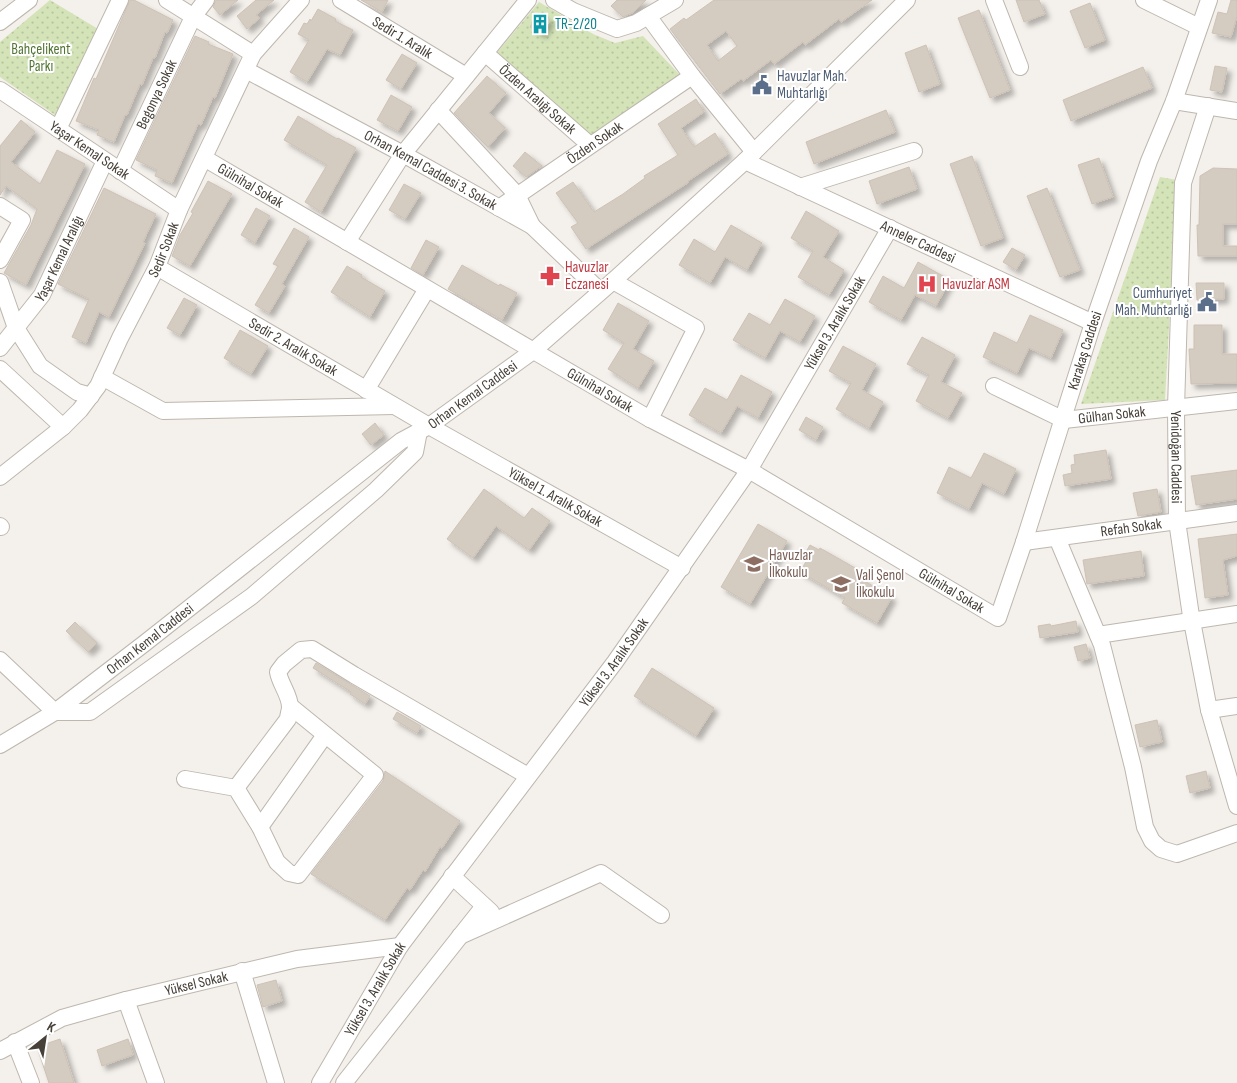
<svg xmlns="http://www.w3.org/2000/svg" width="1237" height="1083" font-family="'Sofia Sans Condensed',sans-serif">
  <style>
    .park { fill: url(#park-dots) }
    .building { fill: #d4cbc1; stroke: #cec2b5; fill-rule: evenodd; filter: url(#shadow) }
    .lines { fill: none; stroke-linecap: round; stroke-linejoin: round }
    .minor-casing { stroke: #beb7ae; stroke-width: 18 }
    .minor { stroke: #fff; stroke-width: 16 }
    .labels { text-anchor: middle; stroke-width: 4; stroke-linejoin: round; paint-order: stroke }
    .culture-label { font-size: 15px; fill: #0d838f; stroke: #fff; text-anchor: start }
    .street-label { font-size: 15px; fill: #474039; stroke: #fff }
    .park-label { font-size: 15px; fill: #517432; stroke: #fff }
    .service-label { font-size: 15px; fill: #4e5e75; stroke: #fff; text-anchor: start }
    .health-label { font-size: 15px; fill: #be3a42; stroke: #fff; text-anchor: start }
    .education-label { font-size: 15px; fill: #785e54; stroke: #fff; text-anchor: start }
  </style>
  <defs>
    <pattern id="park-dots" width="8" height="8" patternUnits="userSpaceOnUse" patternTransform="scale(1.25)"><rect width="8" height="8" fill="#d4e4b8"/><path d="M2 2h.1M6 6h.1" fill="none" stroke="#b7c59f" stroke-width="1.8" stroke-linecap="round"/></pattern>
    <filter id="shadow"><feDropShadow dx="4.5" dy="4.5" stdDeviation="2.5" flood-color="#0004"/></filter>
  </defs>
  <rect width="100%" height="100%" fill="#f4f0eb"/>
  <g class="park">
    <polygon points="50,0 98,29 55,115 0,77 0,42"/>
    <polygon points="539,2 593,34 615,43 643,36 680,75 591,139 496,54"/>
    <polygon points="1160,177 1177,180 1165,400 1081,404"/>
  </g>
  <g class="building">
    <polygon points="130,0 134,0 173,20 167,33 165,32 155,58 153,58 142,85 140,84 127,115 125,115 114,142 97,135 99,130 76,121 94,78 96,79"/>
    <polygon points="216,0 238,0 220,15 213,7"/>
    <polygon points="256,0 274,0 256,15 260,18 247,29 237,16"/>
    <polygon points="361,0 388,0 382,12"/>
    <polygon points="617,0 646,0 634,12 623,17 611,6"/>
    <path d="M714,0H872L841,22L839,19L805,45L803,42L774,64L771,60L743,81L741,79L720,94L670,29L684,18L686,20ZM726,31L737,46L718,61L707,45Z"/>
    <polygon points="1016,0 1039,0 1045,14 1024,22"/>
    <polygon points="1231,0 1237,0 1237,16 1231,37 1212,33 1218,12 1227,14"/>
    <polygon points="1090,3 1105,40 1085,48 1070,11"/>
    <polygon points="318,9 336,19 335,21 353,30 340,55 327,49 307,82 290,72 309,40 298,34 304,23 307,24 310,19 311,21"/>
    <polygon points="979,10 1010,90 990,98 958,18"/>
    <polygon points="538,13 550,20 542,34 530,27"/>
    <polygon points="195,36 209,42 208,44 233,54 215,98 213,97 201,125 198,124 172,183 155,176 157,170 136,160"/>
    <polygon points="926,45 940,84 919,92 905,53"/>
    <polygon points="402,54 417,63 401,89 386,80"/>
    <polygon points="1215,66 1227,68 1222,92 1210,90"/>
    <polygon points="1143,67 1152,88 1071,121 1063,100"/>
    <polygon points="487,76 506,93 489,113 505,128 488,147 454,113"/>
    <polygon points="391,95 412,107 398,131 377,120"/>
    <polygon points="696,99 704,112 681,128 694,147 715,133 728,154 688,181 689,182 586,249 571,227 578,223 556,193 573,182 594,212 623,194 645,178 644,176 678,155 658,124"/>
    <polygon points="886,110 895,132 814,164 806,142"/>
    <polygon points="298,116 337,139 338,138 356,148 321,212 305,202 327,165 284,140"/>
    <polygon points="21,120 35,132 11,162 40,184 57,150 85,164 26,285 4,273 31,225 37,209 6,186 0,195 0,146"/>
    <polygon points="525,152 542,166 526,177 513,166"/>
    <polygon points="972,156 1003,238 981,246 950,164"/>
    <polygon points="1099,158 1113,197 1092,204 1078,165"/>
    <polygon points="909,167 917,189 877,204 869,181"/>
    <polygon points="1213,168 1237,169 1237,224 1223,224 1223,246 1237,246 1237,256 1198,256 1197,225 1199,225 1200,176"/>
    <polygon points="208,181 232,194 190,266 172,256 180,235 193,213 191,212"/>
    <polygon points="404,184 421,193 405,219 389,210"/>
    <polygon points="104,188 156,214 143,242 145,243 109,317 99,312 86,343 72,337 89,299 58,284"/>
    <polygon points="1047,188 1080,270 1060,277 1027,196"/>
    <polygon points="256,208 270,216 255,243 241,235"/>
    <polygon points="806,211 839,231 823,257 844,270 829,295 798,277 813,251 791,238"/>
    <polygon points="731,225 762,243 747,270 725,257 710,283 679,265 694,239 715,252"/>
    <polygon points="294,228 309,237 282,284 285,286 269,313 255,305 278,266 273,264"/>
    <polygon points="426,240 439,247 423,275 411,268"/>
    <polygon points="1012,248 1025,255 1016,270 1003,262"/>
    <polygon points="918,262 950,280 936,306 915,295 901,320 869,302 883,276 904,288"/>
    <polygon points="462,265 499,286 500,284 517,293 502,320 448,289"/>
    <polygon points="347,266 362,275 361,277 385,291 370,317 331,292"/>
    <polygon points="1196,283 1224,283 1224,299 1197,300"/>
    <polygon points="184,298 197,305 180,335 167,328"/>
    <polygon points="785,299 815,316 800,342 780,331 765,358 733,340 749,313 770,325"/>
    <polygon points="618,303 649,321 633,349 654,361 638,388 608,369 624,343 603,330"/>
    <polygon points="1030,315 1063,330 1051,358 1029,348 1017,373 983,357 994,332 1017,343"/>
    <polygon points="1194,325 1222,325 1222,354 1237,354 1237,383 1191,384 1189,349 1194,349"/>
    <polygon points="240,330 268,346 251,374 224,358"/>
    <polygon points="922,337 955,355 941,382 962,393 948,418 916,401 929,375 907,364"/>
    <polygon points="843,346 876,364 862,390 883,402 869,428 836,409 851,383 829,371"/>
    <polygon points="741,375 772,392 758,418 737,406 721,433 689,415 705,388 727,400"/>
    <polygon points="806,417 823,427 816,440 799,430"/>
    <polygon points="375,423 384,435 371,445 362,434"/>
    <polygon points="1106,450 1111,479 1065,486 1063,475 1072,473 1071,465 1075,464 1074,455"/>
    <polygon points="984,453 1016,469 1004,494 982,483 969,509 937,493 949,467 971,478"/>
    <polygon points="1237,470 1237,499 1196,505 1191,476"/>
    <polygon points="484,489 524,518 532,508 550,521 529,550 496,526 473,558 447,539"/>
    <polygon points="1157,489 1161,512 1138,516 1133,493"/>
    <polygon points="758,524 787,541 750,604 721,587"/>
    <polygon points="1237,534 1237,556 1223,560 1228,595 1205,598 1198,539"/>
    <polygon points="810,545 819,550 820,548 864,573 861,579 892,597 877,623 842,603 845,598 800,572 808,558 804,555"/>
    <polygon points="1141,551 1144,576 1087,584 1083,560"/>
    <polygon points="1076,621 1078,632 1040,638 1038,626 1050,624 1051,626"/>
    <polygon points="75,622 97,643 88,652 66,631"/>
    <polygon points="1086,644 1090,658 1078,661 1074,647"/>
    <polygon points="316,663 370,696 365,704 350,694 351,692 313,668"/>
    <polygon points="652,668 714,708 696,736 634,696"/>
    <polygon points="397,712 421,726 417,733 393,719"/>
    <polygon points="1157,720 1162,742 1140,747 1135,725"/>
    <polygon points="385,771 460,821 442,848 440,847 425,872 423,870 410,890 407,888 385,920 311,874 383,781"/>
    <polygon points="1206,771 1210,788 1190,793 1186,776"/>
    <polygon points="276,980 282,1001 263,1007 257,985"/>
    <polygon points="60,1039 68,1064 74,1083 49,1083 37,1047"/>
    <polygon points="128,1039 133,1055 102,1066 97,1050"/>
  </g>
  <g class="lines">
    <defs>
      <g id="minor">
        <polyline points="167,0 253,54"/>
        <path id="s1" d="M341,0L466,76"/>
        <polyline points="554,0 573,11 617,29 636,23 675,0"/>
        <polyline points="994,0 1020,67"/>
        <polyline points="1144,0 1199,27"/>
        <polyline points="648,16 692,76 754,152"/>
        <polyline points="0,22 29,0"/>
        <path id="s2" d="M485,53L590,145"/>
        <path id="s3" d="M246,70L403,154L532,226L600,291"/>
        <path id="s4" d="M0,90L179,210"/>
        <polyline points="1174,101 1237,111"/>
        <path id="s5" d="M1208,106L1183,183L1176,408L1177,521L1191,616L1209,710L1237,806"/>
        <polyline points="438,110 517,195 532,226"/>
        <polyline points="58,129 120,0"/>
        <path id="s6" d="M204,158L650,419L749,470L998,618L1024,542L1093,323L1149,161L1174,101L1209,0"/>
        <path id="s7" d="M745,161L1093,323"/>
        <path id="s8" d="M120,171L193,17L206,0"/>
        <polyline points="800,187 914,151"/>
        <polyline points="0,206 22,220 0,260"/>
        <path id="s9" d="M499,208L692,76"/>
        <polyline points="347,242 403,154 528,0"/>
        <path id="s10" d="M157,267L429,426L682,568"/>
        <polyline points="613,281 696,328 650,419"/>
        <polyline points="0,282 16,328 40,366 77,392 91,396"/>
        <path id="s11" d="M0,348L42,295L105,161"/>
        <polyline points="0,369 63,427"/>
        <polyline points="102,377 163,411 394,406"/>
        <path id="s12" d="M994,386L1064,420L1237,401"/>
        <polyline points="366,390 427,289"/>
        <path id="s13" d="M0,477L63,427L80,410L98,386L120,338L157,267L179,210L253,54L301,0"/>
        <polyline points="0,526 1,527"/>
        <polyline points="1057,538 1102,645 1133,767 1145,827 1152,841 1161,849 1177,854 1237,833"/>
        <path id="s14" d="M1024,542L1237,513"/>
        <polyline points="1098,635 1237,614"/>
        <polyline points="0,660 55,712 90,712 252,596 376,490 415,452 419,431"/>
        <polyline points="1209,710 1237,706"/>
        <path id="s15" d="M0,745L55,712L145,643L401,441L429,426L533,351L613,281L745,161L907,0"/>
        <polyline points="185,779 236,788 260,827 277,862 289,873 298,875 375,775 290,706"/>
        <path d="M236,788L288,719C288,715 290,711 290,707C290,695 280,684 278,672L284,664L301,650L312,649L354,675L528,776"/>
        <polyline points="260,827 325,735"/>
        <polyline points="452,876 491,912"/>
        <polyline points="460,936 601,873 661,915"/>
        <polyline points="242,971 276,1083"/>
        <polyline points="126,1000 156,1083"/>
        <polyline points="15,1042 31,1083"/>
        <path id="s16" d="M0,1051L62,1018L126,1000L297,959L400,946"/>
        <path id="s17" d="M320,1083L400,946L615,662L749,470L890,228"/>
        <polyline points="344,1083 484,906"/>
      </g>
    </defs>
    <use href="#minor" class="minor-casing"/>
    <use href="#minor" class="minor"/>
  </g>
  <defs>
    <symbol id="building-bare" viewBox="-9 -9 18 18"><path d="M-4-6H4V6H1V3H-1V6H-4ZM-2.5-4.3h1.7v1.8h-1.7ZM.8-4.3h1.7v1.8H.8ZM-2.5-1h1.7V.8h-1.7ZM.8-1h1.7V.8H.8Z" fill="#0f9aa8" stroke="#fff" stroke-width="2.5" paint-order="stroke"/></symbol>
    <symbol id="civic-bare" viewBox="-9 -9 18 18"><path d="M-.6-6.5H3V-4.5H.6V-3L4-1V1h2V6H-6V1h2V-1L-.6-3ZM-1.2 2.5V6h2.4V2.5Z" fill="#5c6f8a" stroke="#fff" stroke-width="2.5" paint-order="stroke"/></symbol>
    <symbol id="pharmacy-bare" viewBox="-9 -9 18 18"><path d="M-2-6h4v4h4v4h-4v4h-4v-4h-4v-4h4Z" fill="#e0444e" stroke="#fff" stroke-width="2.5" paint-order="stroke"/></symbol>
    <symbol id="hospital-bare" viewBox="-9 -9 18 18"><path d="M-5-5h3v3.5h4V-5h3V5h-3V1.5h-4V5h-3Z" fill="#e0444e" stroke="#fff" stroke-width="2.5" paint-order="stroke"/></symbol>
    <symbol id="school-bare" viewBox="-9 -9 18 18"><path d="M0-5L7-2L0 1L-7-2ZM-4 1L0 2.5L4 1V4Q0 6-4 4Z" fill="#8d6e63" stroke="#fff" stroke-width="2.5" paint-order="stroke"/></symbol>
  </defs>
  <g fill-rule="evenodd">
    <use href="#building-bare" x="526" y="10" width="28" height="28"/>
    <use href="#civic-bare" x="748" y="71" width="28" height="28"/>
    <use href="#pharmacy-bare" x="536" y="262" width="28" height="28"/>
    <use href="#hospital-bare" x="913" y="270" width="28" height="28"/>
    <use href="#civic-bare" x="1193" y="288" width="28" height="28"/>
    <use href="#school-bare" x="740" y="550" width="28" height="28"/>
    <use href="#school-bare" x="827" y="570" width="28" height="28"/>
  </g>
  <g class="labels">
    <g class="culture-label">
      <text x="555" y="29">TR-2/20</text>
    </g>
    <g class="street-label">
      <text dy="5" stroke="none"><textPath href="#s1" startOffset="72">Sedir 1. Aralık</textPath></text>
      <text dy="5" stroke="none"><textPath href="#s8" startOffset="85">Begonya Sokak</textPath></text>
      <text dy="5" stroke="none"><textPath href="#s2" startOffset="70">Özden Aralığı Sokak</textPath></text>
      <text dy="5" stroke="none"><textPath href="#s9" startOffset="116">Özden Sokak</textPath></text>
      <text dy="5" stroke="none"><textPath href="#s4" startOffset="108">Yaşar Kemal Sokak</textPath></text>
      <text dy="5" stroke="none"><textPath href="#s3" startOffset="210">Orhan Kemal Caddesi 3. Sokak</textPath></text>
      <text dy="5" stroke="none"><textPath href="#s6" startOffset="54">Gülnihal Sokak</textPath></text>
      <text dy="5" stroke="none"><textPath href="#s7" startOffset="191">Anneler Caddesi</textPath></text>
      <text dy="5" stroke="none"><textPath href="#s13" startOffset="286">Sedir Sokak</textPath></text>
      <text dy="5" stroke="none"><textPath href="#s11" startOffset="108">Yaşar Kemal Aralığı</textPath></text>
      <text dy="5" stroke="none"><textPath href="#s17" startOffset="919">Yüksel 3. Aralık Sokak</textPath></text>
      <text dy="5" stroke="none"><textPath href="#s10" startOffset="158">Sedir 2. Aralık Sokak</textPath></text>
      <text dy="5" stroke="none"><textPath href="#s6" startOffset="1199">Karakaş Caddesi</textPath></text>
      <text dy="5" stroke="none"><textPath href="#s6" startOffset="459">Gülnihal Sokak</textPath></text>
      <text dy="5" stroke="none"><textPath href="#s15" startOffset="589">Orhan Kemal Caddesi</textPath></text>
      <text dy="5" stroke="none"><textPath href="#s12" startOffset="126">Gülhan Sokak</textPath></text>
      <text dy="5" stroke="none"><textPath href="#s5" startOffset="355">Yenidoğan Caddesi</textPath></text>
      <text dy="5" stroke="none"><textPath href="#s10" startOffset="460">Yüksel 1. Aralık Sokak</textPath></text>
      <text dy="5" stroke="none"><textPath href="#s14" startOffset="108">Refah Sokak</textPath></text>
      <text dy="5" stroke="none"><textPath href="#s6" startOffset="864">Gülnihal Sokak</textPath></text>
      <text dy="5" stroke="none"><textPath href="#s15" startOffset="184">Orhan Kemal Caddesi</textPath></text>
      <text dy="5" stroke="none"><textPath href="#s17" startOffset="514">Yüksel 3. Aralık Sokak</textPath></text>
      <text dy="5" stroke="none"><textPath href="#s16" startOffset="209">Yüksel Sokak</textPath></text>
      <text dy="5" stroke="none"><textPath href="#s17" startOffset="109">Yüksel 3. Aralık Sokak</textPath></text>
    </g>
    <g class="park-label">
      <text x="41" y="54">Bahçelikent<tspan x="41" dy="17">Parkı</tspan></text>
    </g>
    <g class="service-label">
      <text x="777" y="81">Havuzlar Mah.<tspan x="777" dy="17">Muhtarlığı</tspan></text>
      <text x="1192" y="298" text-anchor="end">Cumhuriyet<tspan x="1192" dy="17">Mah. Muhtarlığı</tspan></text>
    </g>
    <g class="health-label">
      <text x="565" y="272">Havuzlar<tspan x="565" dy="17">Eczanesi</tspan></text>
      <text x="942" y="289">Havuzlar ASM</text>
    </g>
    <g class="education-label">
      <text x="769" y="560">Havuzlar<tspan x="769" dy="17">İlkokulu</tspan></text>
      <text x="856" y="580">Valİ Şenol<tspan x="856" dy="17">İlkokulu</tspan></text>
    </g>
  </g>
  <g transform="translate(45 1038) rotate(30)" stroke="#ffffff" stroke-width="4" paint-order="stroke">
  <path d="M0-4L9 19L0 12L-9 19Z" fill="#474039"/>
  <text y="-8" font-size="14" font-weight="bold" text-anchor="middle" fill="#474039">K</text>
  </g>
</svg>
